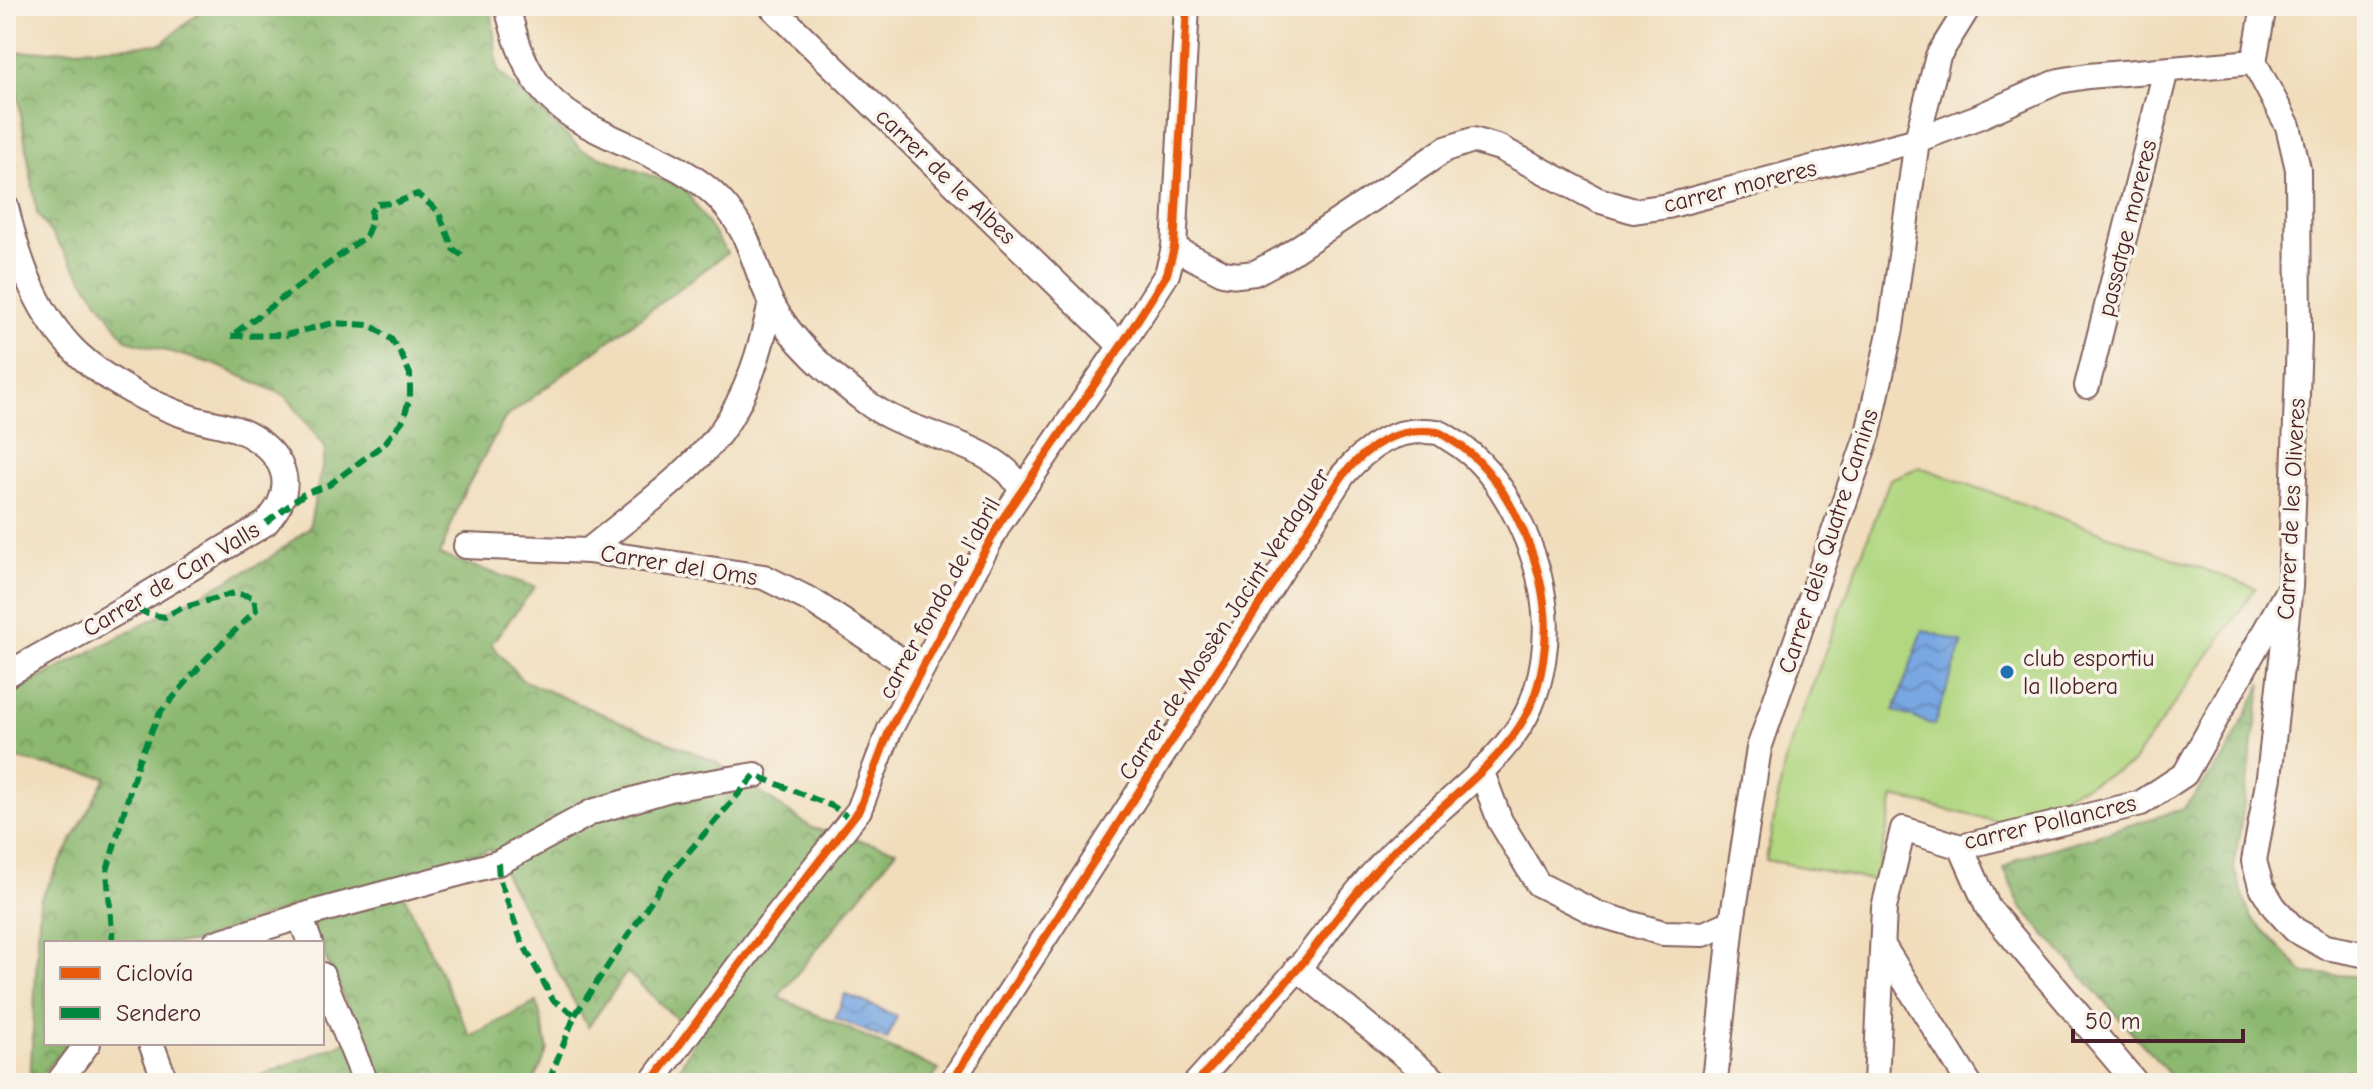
<svg xmlns="http://www.w3.org/2000/svg" width="2373" height="1089" font-family="'Comic Neue',sans-serif">
  <style>
    .grass { fill: #b1d781; stroke: #7e7b56; stroke-width: 2 }
    .forest { fill: url(#forest-crowns); stroke: #6b6c4d; stroke-width: 2 }
    .water { fill: url(#water-waves); stroke: #616386; stroke-width: 2 }
    .lines { fill: none; stroke-linecap: round; stroke-linejoin: round }
    .minor-casing { stroke: #84625e; stroke-width: 28 }
    .minor { stroke: #fff; stroke-width: 24 }
    .quiet { stroke: #00873e; stroke-width: 6; stroke-dasharray: 12 6; stroke-linecap: butt }
    .cycleway-casing { stroke: #f7f3e8; stroke-width: 13 }
    .cycleway { stroke: #e8590c; stroke-width: 8 }
    .poi-dot { fill: #1f6fb2; stroke: #f7f3e8; stroke-width: 3 }
    .labels { text-anchor: middle; stroke-width: 7; stroke-linejoin: round; paint-order: stroke }
    .street-label { font-size: 24px; fill: #4a1f2b; stroke: #f7f3e8 }
    .poi-label { font-size: 24px; fill: #4a1f2b; stroke: #f7f3e8; text-anchor: start }
  </style>
  <defs>
    <pattern id="forest-crowns" width="20" height="18" patternUnits="userSpaceOnUse" patternTransform="scale(2)"><rect width="20" height="18" fill="#8cb86f"/><path d="M2 6a3 3 0 1 1 6 0M12 15a3 3 0 1 1 6 0" fill="none" stroke="#74955b"/></pattern>
    <pattern id="water-waves" width="16" height="10" patternUnits="userSpaceOnUse" patternTransform="scale(2)"><rect width="16" height="10" fill="#78a7e2"/><path d="M0 5q4-4 8 0t8 0" fill="none" stroke="#6487b7"/></pattern>
  </defs>
  <rect width="100%" height="100%" fill="#f7f3e8"/>
  <filter id="ink" filterUnits="userSpaceOnUse"><feTurbulence type="fractalNoise" baseFrequency=".0125" numOctaves="2"/><feDisplacementMap in="SourceGraphic" scale="16" xChannelSelector="R" yChannelSelector="G"/><feConvolveMatrix kernelMatrix="1 2 1 2 8 2 1 2 1" color-interpolation-filters="sRGB"/></filter>
  <filter id="wash" filterUnits="userSpaceOnUse"><feTurbulence type="fractalNoise" baseFrequency=".006" numOctaves="4" result="noise"/><feDisplacementMap in="SourceGraphic" scale="32" xChannelSelector="R" yChannelSelector="G"/><feGaussianBlur stdDeviation="1.8" result="paint"/><feColorMatrix in="noise" values="0 0 0 0 0 0 0 0 0 0 0 0 0 0 0 0 0 1.4 0 .05"/><feComposite in="paint" operator="in"/></filter>
  <g filter="url(#wash)">
    <rect width="100%" height="100%" fill="#f1ddbc"/>
    <polygon class="grass" points="1920,467 2256,588 2131,765 2003,823 1894,797 1876,881 1766,860 1786,756 1890,479"/>
    <g class="forest">
      <polygon points="207,6 491,6 498,71 582,150 684,188 727,253 505,418 462,496 440,555 535,587 491,644 522,680 716,762 812,828 897,850 778,997 939,1070 929,1083 791,1083 785,1079 782,1083 672,1083 696,1037 627,972 588,1027 491,849 397,880 470,1036 537,1002 548,1050 533,1083 259,1083 257,1077 361,1036 322,950 322,943 319,943 300,904 192,943 46,943 46,1043 69,1043 34,1083 30,1083 40,900 106,777 10,758 17,690 267,560 309,528 326,449 286,396 214,364 126,340 37,213 11,53 161,44"/>
      <polygon points="2262,683 2234,869 2251,917 2304,973 2367,977 2367,1083 2177,1083 2021,907 2004,869 2017,859 2183,809 2225,757"/>
    </g>
    <g class="water">
      <polygon points="1923,630 1963,643 1934,725 1894,711"/>
      <polygon points="845,994 897,1016 887,1040 835,1018"/>
    </g>
  </g>
  <g filter="url(#ink)">
    <g class="lines">
      <defs>
        <g id="minor">
          <path d="M507,6C514,34 521,60 538,84C578,141 670,147 720,200C752,234 752,263 771,302C792,343 831,375 866,402C906,433 971,439 1007,471C1013,476 1017,484 1022,490"/>
          <polyline points="771,6 1121,346"/>
          <polyline points="2264,6 2254,62 2288,126 2298,169 2299,339 2290,587 2269,777 2254,861 2261,886 2274,907 2295,930 2326,947 2367,955"/>
          <path d="M6,207C18,260 37,315 78,354C107,381 151,404 189,417C204,422 221,424 236,429C267,441 296,468 280,503C277,510 271,517 266,523L130,605L6,675"/>
          <polyline points="1174,248 1223,273 1238,275 1255,273 1283,258 1446,149 1473,140 1500,148 1598,200 1634,211 1668,206 1917,140 1978,117 2059,81 2088,76 2254,62"/>
          <path d="M771,303C761,348 748,395 720,433C687,476 630,516 588,551L764,577L812,601L919,672"/>
          <polyline points="2087,386 2166,70"/>
          <polyline points="466,546 588,551"/>
          <polyline points="1481,770 1500,821 1538,884 1598,914 1663,933 1704,934 1732,922"/>
          <polyline points="1961,847 1988,908 2136,1083"/>
          <polyline points="300,916 310,943"/>
          <polyline points="215,943 312,913 498,863 592,812 670,789 755,775"/>
          <polyline points="1883,946 1969,1083"/>
          <polyline points="1297,968 1438,1083"/>
          <polyline points="322,975 366,1083"/>
          <polyline points="151,1043 166,1083"/>
          <polyline points="58,1083 88,1043"/>
          <polyline points="651,1083 760,937 859,810 890,729 999,524 1121,346 1167,274 1174,248 1187,6"/>
          <path d="M951,1083L1343,475C1368,446 1396,426 1437,432C1442,433 1448,438 1453,441C1504,471 1540,554 1545,612C1548,642 1542,680 1530,707C1506,762 1435,809 1393,852C1359,886 1331,927 1301,965C1267,1005 1231,1044 1196,1083"/>
          <polyline points="1712,1083 1716,1072 1732,922 1759,748 1868,434 1891,328 1917,140 1938,56 1969,6"/>
          <polyline points="1876,1083 1884,908 1903,829 1961,847 2141,803 2185,774 2284,597"/>
        </g>
      </defs>
      <use href="#minor" class="minor-casing"/>
      <use href="#minor" class="minor"/>
      <g class="quiet">
        <polyline points="266,523 304,494 329,485 385,443 403,420 410,397 410,374 402,356 391,339 370,325 333,323 286,335 231,336 366,236 371,223 371,211 378,204 395,203 417,194 438,211 453,249 466,258"/>
        <polyline points="498,863 499,878 521,940 553,1000 575,1015 548,1083"/>
        <polyline points="113,943 107,871 139,759 160,713 206,659 256,610 254,597 234,593 179,609 165,617 148,614 130,605"/>
        <polyline points="575,1015 667,877 755,775 834,807 852,820"/>
      </g>
      <defs>
        <g id="cycleway">
          <polyline points="651,1083 760,937 859,810 890,729 999,524 1121,346 1167,274 1174,248 1187,6"/>
          <path d="M951,1083L1343,475C1368,446 1396,426 1437,432C1442,433 1448,438 1453,441C1504,471 1540,554 1545,612C1548,642 1542,680 1530,707C1506,762 1435,809 1393,852C1359,886 1331,927 1301,965C1267,1005 1231,1044 1196,1083"/>
        </g>
      </defs>
      <use href="#cycleway" class="cycleway-casing"/>
      <use href="#cycleway" class="cycleway"/>
    </g>
  </g>
  <circle class="poi-dot" cx="2007" cy="672" r="8"/>
  <g class="labels">
    <g class="street-label">
      <text transform="translate(946 176) rotate(44)" y="8">carrer de le Albes</text>
      <text transform="translate(1740 186) rotate(-14)" y="8">carrer moreres</text>
      <text transform="translate(2127 228) rotate(-76)" y="8">passatge moreres</text>
      <text transform="translate(2291 509) rotate(-87)" y="8">Carrer de les Oliveres</text>
      <text transform="translate(1828 541) rotate(-72)" y="8">Carrer dels Quatre Camins</text>
      <text transform="translate(679 565) rotate(9)" y="8">Carrer del Oms</text>
      <text transform="translate(171 579) rotate(-31)" y="8">Carrer de Can Valls</text>
      <text transform="translate(939 598) rotate(-61)" y="8">carrer fondo de l'abril</text>
      <text transform="translate(1224 624) rotate(-57)" y="8">Carrer de Mossèn Jacint Verdaguer</text>
      <text transform="translate(2050 822) rotate(-13)" y="8">carrer Pollancres</text>
    </g>
    <g class="poi-label">
      <text x="2023" y="666">club esportiu<tspan x="2023" dy="28">la llobera</tspan></text>
    </g>
  </g>
  <rect width="2373" height="1089" fill="none" stroke="#f7f3e8" stroke-width="32"/>
  <rect x="44" y="941" width="280" height="104" fill="#f7f3e8" stroke="#b29e9c" stroke-width="2"/>
  <rect x="60" y="967" width="40" height="12" fill="#e8590c" stroke="#b29e9c" stroke-width="2"/>
  <text x="116" y="981" font-size="24" fill="#4a1f2b">Ciclovía</text>
  <rect x="60" y="1007" width="40" height="12" fill="#00873e" stroke="#b29e9c" stroke-width="2"/>
  <text x="116" y="1021" font-size="24" fill="#4a1f2b">Sendero</text>
  <path d="M2073 1029v12h170v-12" fill="none" stroke="#4a1f2b" stroke-width="4"/>
  <text x="2085" y="1029" font-size="24" fill="#4a1f2b" stroke="#f7f3e8" stroke-width="6" paint-order="stroke">50 m</text>
</svg>
